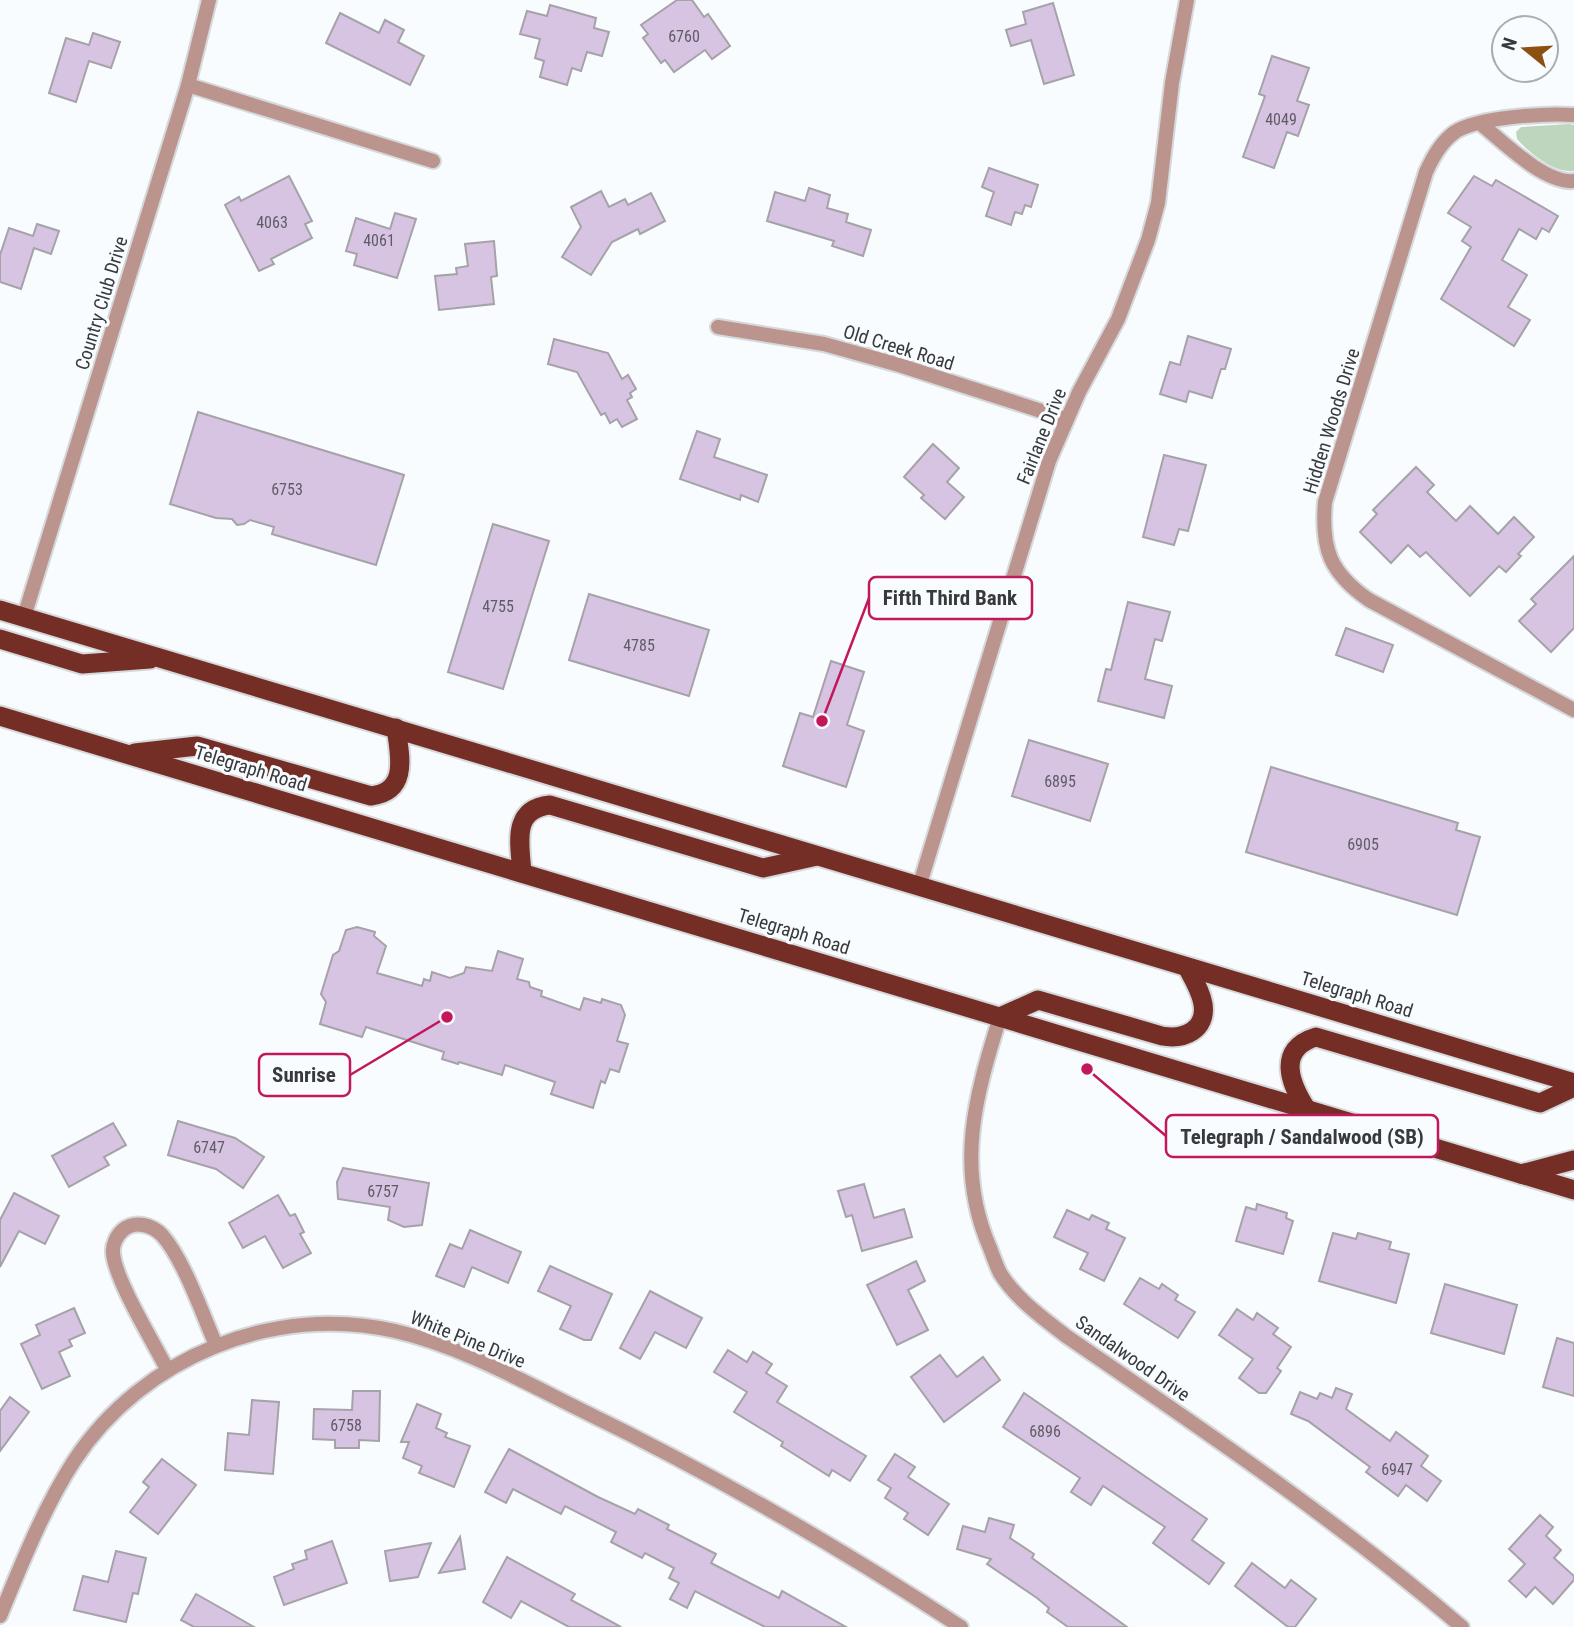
<svg xmlns="http://www.w3.org/2000/svg" width="1574" height="1627" font-family="'Roboto Condensed',sans-serif">
  <style>
    .green { fill: #bed6bd }
    .building { fill: #d7c4e3; stroke: #a5a2a8; stroke-width: 2 }
    .lines { fill: none; stroke-linecap: round; stroke-linejoin: round }
    .minor-casing { stroke: #d6d9dc; stroke-width: 18 }
    .trunk-casing { stroke: #d6d9dc; stroke-width: 23 }
    .minor { stroke: #bc948e; stroke-width: 14 }
    .trunk { stroke: #742e26; stroke-width: 19 }
    .labels { text-anchor: middle; stroke-width: 6; stroke-linejoin: round; paint-order: stroke }
    .number-label { font-size: 16px; fill: #5f5c65 }
    .street-label { font-size: 19px; fill: #37393b; stroke: #f9fcff }
    .leader { fill: none; stroke: #c2185b; stroke-width: 2.5 }
    .callout-dot { fill: #c2185b; stroke: #f9fcff; stroke-width: 2.5 }
    .callout { fill: #f9fcff; stroke: #c2185b; stroke-width: 2.5 }
    .callout-label { font-size: 21px; text-anchor: middle; font-weight: bold; fill: #37393b }
  </style>
  <rect width="100%" height="100%" fill="#f9fcff"/>
  <path class="green" d="M1569,124L1574,125V171C1555,174 1529,153 1517,139L1516,132L1521,127Z"/>
  <g class="building">
    <polygon points="677,0 692,0 704,17 708,14 730,46 712,59 705,50 674,72 665,60 661,63 643,38 648,34 641,25"/>
    <polygon points="1053,3 1074,75 1044,84 1031,40 1011,46 1006,30 1026,24 1023,12"/>
    <polygon points="550,5 596,18 594,28 609,32 602,56 587,52 581,71 572,68 567,85 540,77 544,61 535,58 540,39 520,34 527,11 547,16"/>
    <polygon points="340,13 379,33 385,20 404,30 398,42 424,56 410,85 326,43"/>
    <polygon points="93,33 120,42 111,68 89,61 76,102 49,93 66,38 89,45"/>
    <polygon points="1272,56 1309,68 1297,101 1309,105 1298,136 1287,132 1274,168 1243,157 1265,96 1259,94"/>
    <polygon points="989,168 1038,185 1031,207 1025,205 1022,214 1015,212 1011,225 986,216 994,192 982,187"/>
    <polygon points="289,176 312,221 305,224 312,238 271,259 274,264 259,271 225,205 239,197 241,201"/>
    <polygon points="1474,176 1492,186 1496,180 1558,216 1549,232 1542,228 1536,239 1519,229 1502,260 1527,275 1508,307 1530,320 1514,346 1441,299 1471,247 1462,241 1471,227 1448,213"/>
    <polygon points="809,188 830,195 827,208 848,214 846,222 871,230 863,256 832,246 834,241 767,221 775,192 805,201"/>
    <polygon points="601,191 609,207 625,199 628,205 651,193 665,221 640,234 638,229 612,242 591,275 562,257 581,227 571,207"/>
    <polygon points="395,213 416,219 397,278 354,265 357,254 346,251 356,218 390,229"/>
    <polygon points="37,224 59,231 51,254 34,248 21,289 0,282 0,255 9,228 33,236"/>
    <polygon points="494,241 497,276 491,277 494,304 439,310 435,276 457,274 456,268 468,266 465,244"/>
    <polygon points="1188,336 1231,349 1225,369 1221,369 1212,398 1189,391 1186,402 1160,394 1170,362 1180,365"/>
    <polygon points="554,339 608,353 622,379 628,375 636,389 630,393 632,397 627,400 637,419 622,427 617,419 610,423 605,413 601,415 577,372 548,364"/>
    <polygon points="198,412 404,475 376,565 272,534 274,527 250,520 244,524 237,525 232,519 216,518 170,504"/>
    <polygon points="697,431 720,439 714,457 767,475 758,502 741,495 740,500 680,479"/>
    <polygon points="933,444 959,468 947,482 964,497 945,519 921,498 924,495 904,477"/>
    <polygon points="1164,455 1206,465 1188,531 1179,529 1174,545 1143,537"/>
    <polygon points="1416,467 1434,485 1427,492 1456,521 1470,506 1498,534 1514,517 1534,537 1518,554 1521,556 1506,572 1499,566 1470,596 1426,552 1420,557 1408,545 1391,563 1360,532 1377,514 1373,510"/>
    <polygon points="493,524 549,541 503,689 448,672"/>
    <polygon points="1574,556 1574,628 1551,652 1519,621 1536,604 1531,599"/>
    <polygon points="589,594 709,630 689,696 569,660"/>
    <polygon points="1128,602 1170,612 1162,641 1155,639 1145,679 1172,686 1164,718 1098,701 1106,669 1111,670"/>
    <polygon points="1346,628 1393,645 1383,672 1336,655"/>
    <polygon points="831,661 864,672 847,725 864,731 846,787 783,766 800,713 813,717"/>
    <polygon points="1029,740 1108,764 1090,821 1012,796"/>
    <polygon points="1271,767 1458,823 1456,830 1480,837 1457,915 1246,852"/>
    <polygon points="357,927 375,932 374,936 386,946 377,973 422,986 424,979 430,981 432,972 450,978 464,973 466,967 492,971 498,951 523,959 517,979 529,982 530,987 542,991 541,996 580,1010 584,998 601,1003 602,999 621,1005 625,1015 617,1041 628,1044 619,1072 610,1069 605,1083 601,1081 593,1108 551,1094 555,1082 505,1065 502,1075 459,1062 458,1064 442,1059 444,1052 366,1027 362,1037 320,1024 326,1002 321,994 333,955 339,951 346,930"/>
    <polygon points="178,1121 235,1138 264,1157 243,1188 216,1169 168,1155"/>
    <polygon points="113,1123 126,1145 104,1157 109,1165 69,1187 52,1156"/>
    <polygon points="343,1168 429,1183 422,1225 404,1227 388,1220 390,1207 338,1199 337,1182"/>
    <polygon points="864,1184 874,1218 904,1209 912,1237 862,1251 852,1215 846,1217 838,1191"/>
    <polygon points="14,1193 59,1216 45,1244 19,1231 0,1267 0,1220"/>
    <polygon points="278,1195 290,1216 295,1214 304,1232 300,1234 311,1253 283,1268 265,1236 243,1248 229,1223"/>
    <polygon points="1257,1204 1287,1213 1286,1218 1293,1221 1283,1254 1236,1241 1246,1207 1256,1210"/>
    <polygon points="1067,1210 1089,1220 1092,1215 1109,1223 1106,1229 1125,1238 1104,1281 1080,1269 1088,1253 1054,1237"/>
    <polygon points="470,1230 521,1252 508,1283 472,1267 464,1287 436,1276 450,1244 462,1249"/>
    <polygon points="1333,1233 1356,1239 1358,1233 1391,1242 1389,1249 1409,1254 1396,1303 1319,1281"/>
    <polygon points="916,1261 925,1281 908,1290 928,1330 897,1345 867,1285"/>
    <polygon points="550,1266 612,1294 591,1340 584,1340 560,1329 571,1306 538,1291"/>
    <polygon points="1140,1278 1159,1289 1162,1284 1178,1295 1175,1300 1195,1312 1178,1338 1124,1304"/>
    <polygon points="1445,1284 1517,1305 1504,1354 1431,1333"/>
    <polygon points="650,1291 702,1318 686,1348 655,1332 640,1359 620,1348"/>
    <polygon points="74,1308 85,1333 69,1340 72,1346 59,1352 70,1376 42,1389 21,1344 40,1335 36,1325"/>
    <polygon points="1237,1309 1253,1320 1257,1313 1278,1328 1273,1334 1291,1347 1277,1368 1281,1371 1266,1393 1259,1393 1239,1378 1253,1359 1219,1335"/>
    <polygon points="1557,1338 1574,1343 1574,1396 1543,1387"/>
    <polygon points="728,1350 747,1362 753,1352 772,1364 766,1373 787,1386 777,1402 866,1456 850,1481 832,1470 829,1476 781,1446 783,1442 734,1412 747,1392 714,1372"/>
    <polygon points="940,1355 957,1377 983,1357 1000,1380 944,1422 911,1377"/>
    <polygon points="1336,1388 1352,1394 1346,1409 1390,1441 1396,1432 1428,1456 1421,1466 1441,1481 1427,1501 1406,1485 1398,1496 1366,1472 1370,1467 1308,1421 1291,1414 1300,1392 1317,1399 1320,1393 1332,1398"/>
    <polygon points="353,1391 380,1391 379,1441 359,1440 359,1448 335,1448 335,1440 313,1439 314,1409 352,1410"/>
    <polygon points="1024,1393 1207,1519 1192,1540 1224,1563 1209,1584 1153,1543 1165,1527 1103,1486 1091,1505 1071,1492 1080,1478 1003,1427"/>
    <polygon points="10,1397 29,1412 0,1451 0,1411"/>
    <polygon points="252,1400 279,1402 273,1474 225,1470 228,1433 249,1435"/>
    <polygon points="417,1404 441,1414 436,1428 447,1433 445,1437 470,1446 454,1487 419,1473 422,1466 403,1458 409,1442 401,1442"/>
    <polygon points="509,1449 598,1497 635,1514 638,1509 669,1525 667,1529 716,1554 711,1563 779,1598 782,1591 846,1627 765,1627 695,1591 687,1608 670,1599 679,1583 669,1578 674,1568 645,1553 642,1558 611,1542 616,1532 565,1506 561,1514 513,1489 506,1503 485,1492"/>
    <polygon points="895,1454 915,1467 908,1477 949,1504 928,1535 904,1519 908,1513 885,1498 891,1488 878,1480"/>
    <polygon points="162,1459 196,1485 158,1534 130,1512 149,1487 143,1482"/>
    <polygon points="1540,1515 1553,1527 1546,1536 1561,1550 1554,1558 1574,1576 1574,1580 1553,1604 1535,1587 1526,1597 1509,1581 1525,1564 1509,1549"/>
    <polygon points="989,1518 1014,1525 1010,1538 1034,1554 1032,1558 1127,1627 1068,1627 1047,1612 1049,1608 1037,1598 987,1564 991,1559 957,1549 963,1526 985,1532"/>
    <polygon points="460,1537 465,1569 439,1573"/>
    <polygon points="332,1541 347,1583 284,1605 274,1577 294,1569 292,1564 307,1559 305,1551"/>
    <polygon points="431,1543 418,1577 390,1581 385,1551"/>
    <polygon points="116,1551 146,1558 138,1594 133,1593 126,1622 74,1610 83,1576 108,1582"/>
    <polygon points="507,1557 575,1594 571,1600 621,1627 569,1627 521,1601 511,1618 483,1602"/>
    <polygon points="1252,1563 1285,1588 1291,1580 1316,1599 1295,1627 1288,1627 1235,1586"/>
    <polygon points="196,1594 228,1612 254,1627 194,1627 181,1620"/>
  </g>
  <g class="lines">
    <defs>
      <g id="minor">
        <polyline points="188,85 433,161"/>
        <path d="M1574,115C1546,113 1478,117 1455,132C1441,142 1433,157 1426,172L1325,502C1321,549 1330,573 1369,600L1574,710"/>
        <path d="M1481,124C1503,142 1545,184 1574,181"/>
        <polyline points="718,327 824,344 899,365 1066,419"/>
        <polyline points="24,617 188,85 209,0"/>
        <polyline points="919,887 1049,461 1079,392 1118,319 1148,240 1158,203 1172,83 1187,0"/>
        <path d="M1000,1017C975,1097 955,1168 990,1248C993,1256 996,1265 1000,1273C1016,1299 1043,1318 1066,1336C1202,1429 1337,1520 1462,1627"/>
        <path d="M167,1369C154,1343 115,1280 113,1253C112,1245 117,1235 123,1230C135,1220 152,1225 162,1235C184,1260 202,1313 216,1345"/>
        <path d="M0,1616C22,1563 43,1509 74,1461C142,1357 275,1303 395,1331C461,1346 524,1382 585,1412C715,1475 840,1548 961,1627"/>
      </g>
      <g id="trunk">
        <polyline points="0,610 1574,1083"/>
        <polyline points="0,639 82,664 150,659"/>
        <polyline points="0,716 1574,1190"/>
        <path d="M135,753L197,746L371,796C409,791 400,756 396,728"/>
        <path d="M522,873C520,844 511,809 550,805L763,868L817,856"/>
        <path d="M1000,1017L1038,1000L1162,1036C1184,1040 1207,1030 1203,1004C1201,991 1193,978 1187,967"/>
        <path d="M1307,1110C1290,1084 1276,1049 1316,1037L1540,1103L1574,1087"/>
        <polyline points="1521,1174 1574,1160"/>
      </g>
    </defs>
    <use href="#minor" class="minor-casing"/>
    <use href="#trunk" class="trunk-casing"/>
    <use href="#minor" class="minor"/>
    <use href="#trunk" class="trunk"/>
  </g>
  <g class="labels">
    <g class="number-label">
      <text x="684" y="42">6760</text>
      <text x="1281" y="125">4049</text>
      <text x="272" y="228">4063</text>
      <text x="379" y="246">4061</text>
      <text x="287" y="495">6753</text>
      <text x="498" y="612">4755</text>
      <text x="639" y="651">4785</text>
      <text x="1060" y="787">6895</text>
      <text x="1363" y="850">6905</text>
      <text x="209" y="1153">6747</text>
      <text x="383" y="1197">6757</text>
      <text x="346" y="1431">6758</text>
      <text x="1045" y="1437">6896</text>
      <text x="1397" y="1475">6947</text>
    </g>
    <g class="street-label">
      <text transform="translate(101 303) rotate(-73)" y="7">Country Club Drive</text>
      <text transform="translate(899 347) rotate(17)" y="7">Old Creek Road</text>
      <text transform="translate(1331 421) rotate(-73)" y="7">Hidden Woods Drive</text>
      <text transform="translate(1041 436) rotate(-68)" y="7">Fairlane Drive</text>
      <text transform="translate(251 768) rotate(17)" y="7">Telegraph Road</text>
      <text transform="translate(794 931) rotate(17)" y="7">Telegraph Road</text>
      <text transform="translate(1357 994) rotate(17)" y="7">Telegraph Road</text>
      <text transform="translate(468 1339) rotate(22)" y="7">White Pine Drive</text>
      <text transform="translate(1133 1358) rotate(35)" y="7">Sandalwood Drive</text>
    </g>
  </g>
  <path class="leader" d="M822 721L869 598M447 1017L350 1075M1087 1069L1166 1136"/>
  <g class="callout-dot">
    <circle cx="822" cy="721" r="7"/>
    <circle cx="447" cy="1017" r="7"/>
    <circle cx="1087" cy="1069" r="7"/>
  </g>
  <g class="callout">
    <rect x="869" y="577" width="163" height="42" rx="7"/>
    <rect x="259" y="1054" width="91" height="42" rx="7"/>
    <rect x="1166" y="1115" width="272" height="42" rx="7"/>
  </g>
  <g class="callout-label">
    <text x="950" y="605">Fifth Third Bank</text>
    <text x="304" y="1082">Sunrise</text>
    <text x="1302" y="1144">Telegraph / Sandalwood (SB)</text>
  </g>
  <g transform="translate(1525 49) rotate(288)"><circle r="33" fill="#f9fcff" stroke="#abaeb1" stroke-width="2"/>
  <path d="M0-5L12 26L0 18L-12 26Z" fill="#8c5010"/>
  <text y="-10" font-size="19" font-weight="bold" text-anchor="middle" fill="#37393b">N</text>
  </g>
</svg>
